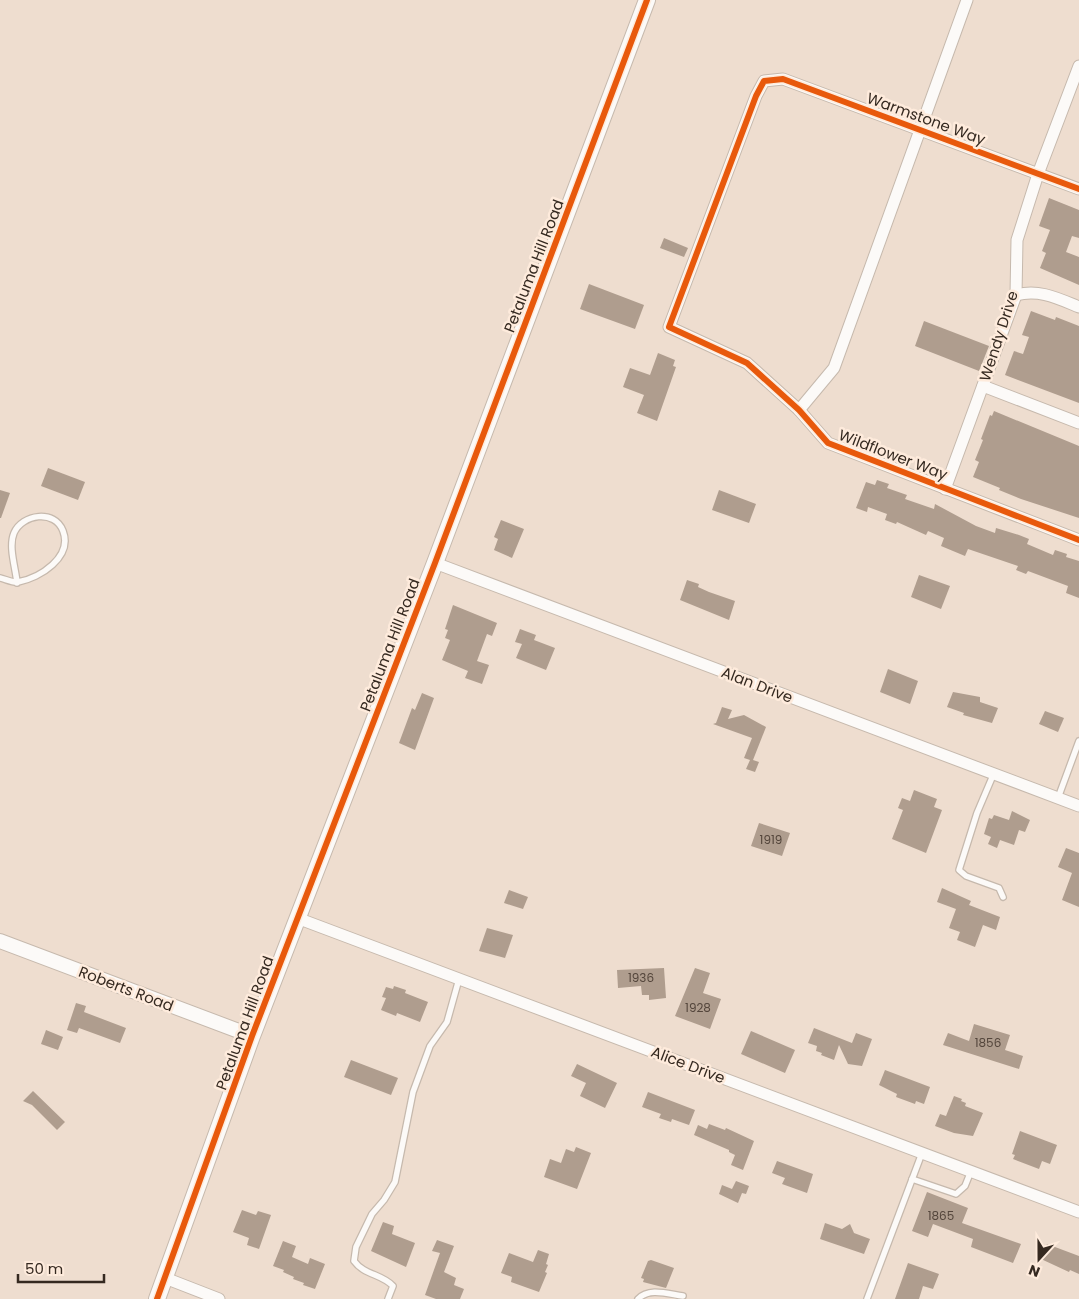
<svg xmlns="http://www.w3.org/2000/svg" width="1079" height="1299" font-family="Poppins,sans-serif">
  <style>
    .building { fill: #af9d8e }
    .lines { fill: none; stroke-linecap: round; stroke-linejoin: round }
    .service-casing { stroke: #c6b9ad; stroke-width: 8 }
    .minor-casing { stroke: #c6b9ad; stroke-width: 13 }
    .tertiary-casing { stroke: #c6b9ad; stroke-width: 16 }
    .secondary-casing { stroke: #c6b9ad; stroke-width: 18 }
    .service { stroke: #fcfaf8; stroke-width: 5.5 }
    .minor { stroke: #fcfaf8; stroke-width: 11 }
    .tertiary { stroke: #fcfaf8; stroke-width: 14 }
    .secondary { stroke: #fcfaf8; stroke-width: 16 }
    .cycleway-casing { stroke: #feebdc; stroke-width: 9 }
    .cycleway { stroke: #e8590c; stroke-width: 6 }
    .labels { text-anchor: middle; stroke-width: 5; stroke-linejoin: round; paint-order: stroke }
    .number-label { font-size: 12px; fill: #54463c }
    .street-label { font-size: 15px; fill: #352920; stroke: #feebdc }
  </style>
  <rect width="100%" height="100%" fill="#eeddcf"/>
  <g class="building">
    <polygon points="1049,198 1079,210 1079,238 1072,236 1066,252 1079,257 1079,285 1040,268 1046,253 1042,251 1050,230 1039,226"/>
    <polygon points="664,238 688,248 684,257 660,248"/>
    <polygon points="589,284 644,305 635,329 580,309"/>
    <polygon points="1031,311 1055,320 1056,317 1079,326 1079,403 1005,375 1014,351 1023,354 1029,337 1022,335"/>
    <polygon points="924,321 989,346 979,371 915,346"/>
    <polygon points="658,353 675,360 673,366 676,367 657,421 637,413 644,395 623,387 630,368 650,375"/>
    <polygon points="994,411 1079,446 1079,518 1021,499 999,490 1000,488 973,477 979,462 975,460 983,440 981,439 990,415 992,416"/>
    <polygon points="48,468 85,482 78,500 41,486"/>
    <polygon points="877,480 889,484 887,488 907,495 905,499 934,509 935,504 976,526 995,533 996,528 1019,535 1029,539 1027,544 1053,555 1055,550 1067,554 1066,557 1079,561 1079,598 1066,593 1068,586 1028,571 1026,574 1016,570 1018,566 968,549 965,556 941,546 944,538 928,531 926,535 897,522 896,524 885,520 887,514 868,507 867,512 856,508 866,482 875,485"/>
    <polygon points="0,490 10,493 1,518 0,518"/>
    <polygon points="719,490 756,504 749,523 712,510"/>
    <polygon points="501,520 524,529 512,558 494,550 498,539 494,537"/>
    <polygon points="919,575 950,586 941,609 911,597"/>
    <polygon points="687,580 699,584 698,587 709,592 735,601 729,620 680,600"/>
    <polygon points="453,605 497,623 492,636 487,634 477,661 489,665 482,684 465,678 468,671 442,660 450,640 445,638 448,630 445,629"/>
    <polygon points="520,629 536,635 534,640 555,648 546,670 516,658 522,644 515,642"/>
    <polygon points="888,669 918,681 910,704 880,692"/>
    <polygon points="953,692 980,697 980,702 998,708 992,723 963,715 964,713 947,707"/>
    <polygon points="422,693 434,698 415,750 399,743 412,708 415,710"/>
    <polygon points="722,707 732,710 728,719 744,715 766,727 753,760 759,762 755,772 746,769 750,760 744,758 752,738 713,724 716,723"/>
    <polygon points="1045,711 1064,718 1058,732 1039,724"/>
    <polygon points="914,790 937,799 934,807 942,810 926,853 892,839 903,810 898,808 902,798 910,801"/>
    <polygon points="1012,811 1030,820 1025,832 1019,830 1014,845 1000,840 997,848 988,844 991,837 984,834 989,818 992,819 994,815 1009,820"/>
    <polygon points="759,823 790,833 782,856 751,846"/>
    <polygon points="1066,848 1079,853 1079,907 1062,900 1072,873 1058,867"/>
    <polygon points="942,888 971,901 969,905 1000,917 996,930 983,925 975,947 957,940 960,932 949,928 956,909 937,902"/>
    <polygon points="509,890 528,897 523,909 504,903"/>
    <polygon points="487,928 513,935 505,958 479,951"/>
    <polygon points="664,968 666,998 649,1000 649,995 642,995 641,986 618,988 617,970"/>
    <polygon points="695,968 710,973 703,993 721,999 710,1029 675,1016"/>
    <polygon points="394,986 406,990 405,993 428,1002 420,1022 397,1013 396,1016 381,1010 386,998 382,997 386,987 393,989"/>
    <polygon points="76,1003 86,1006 84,1012 126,1028 120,1043 79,1028 77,1033 67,1030"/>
    <polygon points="974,1024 1010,1035 1005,1050 1023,1056 1019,1069 943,1045 948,1033 969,1041"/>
    <polygon points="814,1028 852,1043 856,1033 872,1039 862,1066 848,1064 839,1045 834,1060 821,1055 822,1053 816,1051 817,1046 808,1043"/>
    <polygon points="46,1030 63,1037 58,1050 41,1044"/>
    <polygon points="751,1031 795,1050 785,1073 741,1054"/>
    <polygon points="351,1060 398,1078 391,1095 344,1077"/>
    <polygon points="577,1064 617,1083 605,1108 580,1096 586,1083 571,1076"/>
    <polygon points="885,1070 930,1087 924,1104 916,1101 915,1104 896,1097 897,1094 879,1085"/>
    <polygon points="33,1091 65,1122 57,1130 32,1105 23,1101"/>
    <polygon points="648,1092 695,1110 689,1125 672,1119 671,1122 659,1118 661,1114 642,1107"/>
    <polygon points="954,1096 962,1099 961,1101 966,1103 965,1106 983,1113 973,1136 954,1133 935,1126 940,1114 946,1116"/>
    <polygon points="709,1124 725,1130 726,1128 754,1141 743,1170 731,1165 735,1155 729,1152 729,1150 694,1135 698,1125 707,1129"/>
    <polygon points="1020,1131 1057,1145 1050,1164 1042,1161 1039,1169 1013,1159 1015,1155 1012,1154"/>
    <polygon points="576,1147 591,1153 577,1189 544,1177 550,1159 561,1163 566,1149 574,1152"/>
    <polygon points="777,1161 813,1174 807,1193 782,1184 785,1178 772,1173"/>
    <polygon points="736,1181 749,1186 746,1194 742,1193 738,1203 719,1194 722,1185 732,1189"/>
    <polygon points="927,1192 968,1208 962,1223 1021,1244 1013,1263 971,1247 973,1239 933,1224 928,1237 912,1231"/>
    <polygon points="242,1210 256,1215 258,1211 271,1215 259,1249 247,1245 249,1238 233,1232"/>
    <polygon points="383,1222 394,1226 392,1234 415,1243 406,1267 371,1251"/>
    <polygon points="825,1223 842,1229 850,1224 854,1233 870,1239 864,1254 820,1239"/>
    <polygon points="437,1240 454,1246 444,1272 456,1278 454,1285 464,1289 460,1299 436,1299 425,1295 440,1253 432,1251"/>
    <polygon points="283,1241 296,1246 292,1257 308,1264 310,1258 325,1264 315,1289 303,1285 304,1283 293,1279 294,1277 283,1272 284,1270 273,1266"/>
    <polygon points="1047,1244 1079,1256 1079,1274 1070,1270 1069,1272 1041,1259"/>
    <polygon points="538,1250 549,1254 546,1264 548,1265 545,1272 547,1273 539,1292 511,1282 512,1277 501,1273 509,1253 533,1262"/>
    <polygon points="651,1260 674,1268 666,1288 643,1282 644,1279 641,1278 648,1261"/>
    <polygon points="908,1263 939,1274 933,1289 923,1286 919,1299 895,1299"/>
  </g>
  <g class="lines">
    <defs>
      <g id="service">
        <path d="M0,578C5,579 13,583 18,582C40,578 73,557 63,531C55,509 22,514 14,533C8,547 16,569 17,583"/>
        <polyline points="994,773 977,813 959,870 966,876 999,888 1003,897"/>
        <polyline points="1058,798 1079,741"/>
        <polyline points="912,1179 956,1194 965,1186 971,1171"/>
        <path d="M388,1299L393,1286C382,1274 364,1275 354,1261L356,1247L372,1214L384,1200L395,1182L413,1092L430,1046L447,1022L459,979"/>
        <path d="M638,1299C649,1287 668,1294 683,1296"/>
        <polyline points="867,1299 922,1153"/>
      </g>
      <g id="minor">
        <polyline points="1079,189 783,79 764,81 756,96 669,327 747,363 799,410 828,443 1079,540"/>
        <path d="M1016,295C1039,289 1057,298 1079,307"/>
        <polyline points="983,386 1079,423"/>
        <polyline points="799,410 834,368 967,0"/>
        <polyline points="945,489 1016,295 1017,240 1038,174 1079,66"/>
        <polyline points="435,563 1079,806"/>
        <polyline points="297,918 1079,1212"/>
        <polyline points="165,1278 219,1299"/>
      </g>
      <polyline id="tertiary" points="0,941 252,1036"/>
      <polyline id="secondary" points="157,1299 252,1036 435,563 647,0"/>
    </defs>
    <use href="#service" class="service-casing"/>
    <use href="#minor" class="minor-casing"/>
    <use href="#tertiary" class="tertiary-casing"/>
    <use href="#secondary" class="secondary-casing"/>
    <use href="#service" class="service"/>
    <use href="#minor" class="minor"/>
    <use href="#tertiary" class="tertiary"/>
    <use href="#secondary" class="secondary"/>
    <defs>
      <g id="cycleway">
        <polyline points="1079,189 783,79 764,81 756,96 669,327 747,363 799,410 828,443 1079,540"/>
        <polyline points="157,1299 252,1036 435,563 647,0"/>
      </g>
    </defs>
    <use href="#cycleway" class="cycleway-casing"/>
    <use href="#cycleway" class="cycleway"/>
  </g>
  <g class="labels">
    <g class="number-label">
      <text x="771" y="844">1919</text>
      <text x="641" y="982">1936</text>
      <text x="698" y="1012">1928</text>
      <text x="988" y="1047">1856</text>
      <text x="941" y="1220">1865</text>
    </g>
    <g class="street-label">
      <text transform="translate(926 119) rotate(20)" y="5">Warmstone Way</text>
      <text transform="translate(534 266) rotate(-69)" y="5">Petaluma Hill Road</text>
      <text transform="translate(999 336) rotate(-72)" y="5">Wendy Drive</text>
      <text transform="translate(893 455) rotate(21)" y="5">Wildflower Way</text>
      <text transform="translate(390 645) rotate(-69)" y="5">Petaluma Hill Road</text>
      <text transform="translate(757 685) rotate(21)" y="5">Alan Drive</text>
      <text transform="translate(126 989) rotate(21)" y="5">Roberts Road</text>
      <text transform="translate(245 1023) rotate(-70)" y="5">Petaluma Hill Road</text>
      <text transform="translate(688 1065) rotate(21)" y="5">Alice Drive</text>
    </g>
  </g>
  <g transform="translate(1039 1259) rotate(201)" stroke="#feebdc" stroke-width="4" paint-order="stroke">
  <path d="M0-4L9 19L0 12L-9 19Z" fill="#352920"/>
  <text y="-8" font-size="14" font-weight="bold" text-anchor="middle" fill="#352920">N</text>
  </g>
  <path d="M18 1274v8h86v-8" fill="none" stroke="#352920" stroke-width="2.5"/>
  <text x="25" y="1274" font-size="15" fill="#352920" stroke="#feebdc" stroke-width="4" paint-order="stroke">50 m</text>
</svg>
